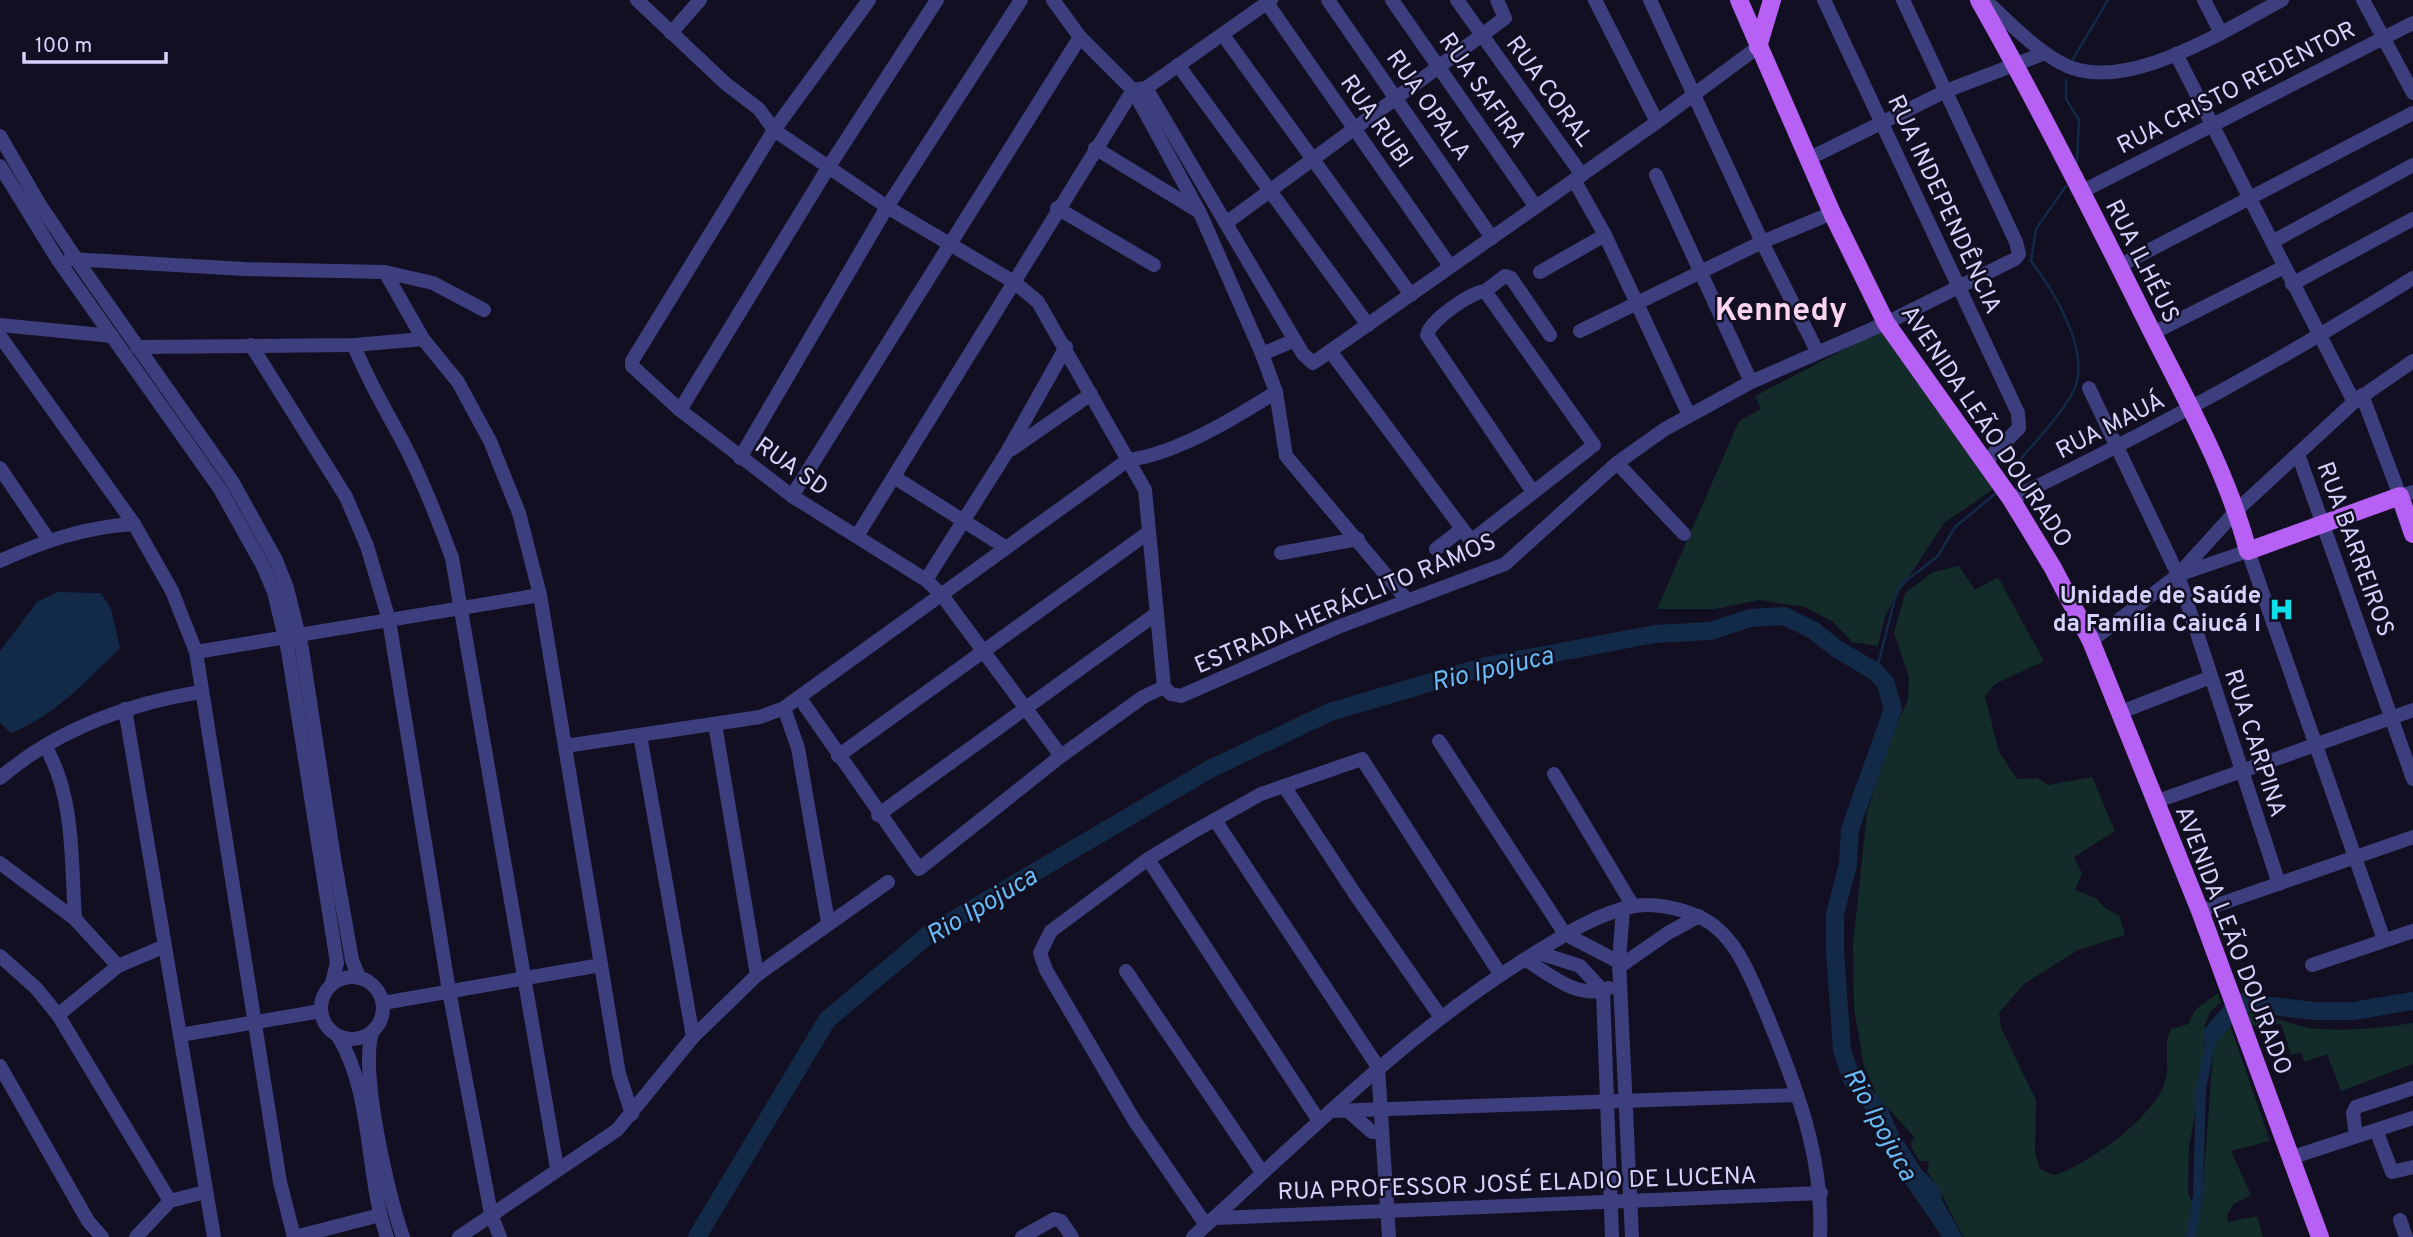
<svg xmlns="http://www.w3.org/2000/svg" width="2413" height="1237" font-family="Overpass,sans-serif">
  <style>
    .green { fill: #132b29 }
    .water { fill: #122a47 }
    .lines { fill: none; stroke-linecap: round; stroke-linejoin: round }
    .stream { stroke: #122a47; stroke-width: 2.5 }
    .canal { stroke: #122a47; stroke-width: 10 }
    .river { stroke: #122a47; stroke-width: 18 }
    .minor { stroke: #3d3e7d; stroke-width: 14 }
    .major { stroke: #b661f4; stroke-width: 18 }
    .labels { text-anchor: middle; stroke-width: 5; stroke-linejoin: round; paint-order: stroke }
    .street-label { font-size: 24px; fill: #d5d2fc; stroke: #110f21 }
    .poi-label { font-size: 24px; font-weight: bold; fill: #d5d2fc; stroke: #110f21; text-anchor: end }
    .water-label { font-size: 26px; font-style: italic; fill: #68baf4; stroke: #110f21 }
    .district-label { font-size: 32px; font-weight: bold; fill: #fcd4f0; stroke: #110f21 }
  </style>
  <rect width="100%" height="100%" fill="#110f21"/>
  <g class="green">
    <polygon points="1885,328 1995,488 1944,523 1892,603 1885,617 1878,646 1852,642 1833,622 1805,607 1759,600 1715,609 1657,609 1739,421 1761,409 1755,396"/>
    <path d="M1959,566L1975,590L1998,577L2044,661L1995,684L1985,696L1999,752L2017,779L2037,778L2049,785L2092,777L2115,831L2074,857L2082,873L2075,890L2096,898L2105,908L2120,916L2125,935L2078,950L2024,984L1999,1013L2001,1028L2036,1100L2035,1153L2040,1169L2054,1175C2088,1165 2154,1117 2165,1082C2171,1064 2162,1046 2171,1029L2188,1024L2196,1009L2218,993L2221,1002L2211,1011L2205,1024L2204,1065L2189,1146L2188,1193L2193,1205L2186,1237H1964C1950,1215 1943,1191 1927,1172L1929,1161H1920L1911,1147L1912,1139H1916L1877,1096L1864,1066L1854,1008L1853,945L1867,812L1887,749L1908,699L1909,677L1894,633L1905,593L1933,572Z"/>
    <path d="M2242,1013C2267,1012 2286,1024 2310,1028C2344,1032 2379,1028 2413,1023V1064L2341,1091L2327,1054L2304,1062L2301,1052L2291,1055L2281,1024L2247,1026Z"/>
    <polygon points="2229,1022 2270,1141 2231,1151 2251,1195 2234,1204 2227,1215 2228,1222 2257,1216 2263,1237 2196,1237 2202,1198 2213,1054 2216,1036"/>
  </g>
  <g class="water">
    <path d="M58,592L101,593L111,609L120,648C86,681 56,715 11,733L0,723V651L37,602Z"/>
    <polygon points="1895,1127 1921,1169 1940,1188 1942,1200 1963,1237 1942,1237 1893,1165 1892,1156 1883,1147"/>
  </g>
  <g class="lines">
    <g class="stream">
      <polyline points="2073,59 2108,0"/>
      <polyline points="2066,80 2066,99 2079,120 2077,162"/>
      <path d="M2012,470C2031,445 2057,421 2072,394C2094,355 2054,291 2031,261L2036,229L2066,186"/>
      <polyline points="1876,672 1898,587 1938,556 1955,527 1996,493"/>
    </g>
    <polyline class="canal" points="2191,1237 2198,1195 2201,1089 2212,1034"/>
    <g class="river">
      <polyline points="2212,1034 2239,1002 2314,1011 2353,1011 2413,1001"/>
      <polyline points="697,1237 827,1020 928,935 1210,769 1330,712 1486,666 1655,634 1711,631 1750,618 1784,616 1813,630 1837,649 1876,672 1886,684 1893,709 1850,829 1848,864 1835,914 1835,952 1842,1050 1852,1080 1880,1113 1898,1156"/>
    </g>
    <g class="minor">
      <polyline points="637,0 725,83 759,109 774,130 887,207 1014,282 1038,302 1145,490 1164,687"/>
      <polyline points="869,0 774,130 632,361 632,366 680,410 792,496 926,580 941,594 1061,756"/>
      <polyline points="1053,0 1080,37 1133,90 1146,88 1271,0"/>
      <polyline points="1328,0 1492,238"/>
      <polyline points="1392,0 1536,207"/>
      <polyline points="1457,0 1582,175"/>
      <polyline points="1595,0 1657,122 1758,47"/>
      <polyline points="1650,0 1762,242 1817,351"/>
      <polyline points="1824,0 2018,413 2019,428 1985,462"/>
      <path d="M1985,0C2008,21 2031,46 2059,62C2121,99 2226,29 2282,0"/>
      <polyline points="2204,0 2220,31"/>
      <polyline points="2363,0 2413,93"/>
      <polyline points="1267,3 1450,266"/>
      <polyline points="671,33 700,0"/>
      <polyline points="1223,35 1411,295"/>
      <polyline points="2176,54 2354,402"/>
      <polyline points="1178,65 1368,325"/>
      <polyline points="1146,88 1303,354 1313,363 1657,122"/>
      <polyline points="0,136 40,205 83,269 232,481 276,560 287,588 302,649 334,858 352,960 359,977"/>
      <polyline points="1095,148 1198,211"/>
      <polyline points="1808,159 1946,91 2045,53"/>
      <polyline points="0,166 58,260 220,489 263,566 274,592 288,651 337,963 332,983"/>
      <polyline points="1656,175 1751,382"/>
      <polyline points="1574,180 1605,235 1689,415"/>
      <polyline points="2081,192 2413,23"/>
      <polyline points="1057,208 1154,265"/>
      <polyline points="1226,223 1505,18 1497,0"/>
      <polyline points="2272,242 2413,165"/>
      <polyline points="70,259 245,269 385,272 433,283 484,310"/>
      <polyline points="2119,266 2413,113"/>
      <polyline points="385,272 423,339 458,382 490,441 519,513 540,595 619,1074 632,1114"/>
      <polyline points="1540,272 1605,235"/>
      <polyline points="2292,284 2413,219"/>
      <polyline points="1485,291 1505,276 1511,278 1550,335"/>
      <polyline points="0,325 112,336"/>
      <polyline points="1580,331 1762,242 1832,213"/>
      <polyline points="2153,333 2284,267"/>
      <polyline points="0,336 134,524 172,591 196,652 280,1182 294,1237"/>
      <polyline points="251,345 346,497 367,546 389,620 449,991 491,1214 500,1237"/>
      <path d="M354,345C368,383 390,416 408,452C425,487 439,522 452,558L557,1168"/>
      <polyline points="137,347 354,345 423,339"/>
      <path d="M1331,352L1469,538L1476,537L1594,445L1485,291C1470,293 1430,320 1427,335L1533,492"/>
      <polyline points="1262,354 1295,340"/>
      <polyline points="2089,388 2178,575 2279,884"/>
      <polyline points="2362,395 2400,496 2413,492"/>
      <polyline points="680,410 828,168 937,0"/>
      <polyline points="1012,449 1091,394"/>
      <polyline points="2298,454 2413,779"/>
      <polyline points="740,458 887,207 1021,0"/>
      <polyline points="1617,463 1684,534"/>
      <polyline points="0,468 48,539"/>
      <polyline points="894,477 1005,547"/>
      <polyline points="792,496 1080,37"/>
      <path d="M2011,499C2150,432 2283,360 2413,278"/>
      <polyline points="857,536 1133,90 1200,213 1262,354 1276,392 1286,456 1407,600"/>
      <polyline points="1436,549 1462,529"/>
      <polyline points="1281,553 1358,539"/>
      <path d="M0,561C44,541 85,527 134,524"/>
      <polyline points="2178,575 2248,551 2384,940"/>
      <polyline points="926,580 1007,452 1066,347"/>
      <polyline points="2091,641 2178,575 2237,510 2354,402 2413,361"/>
      <polyline points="196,652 540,595"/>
      <polyline points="1164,687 1171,694 1181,696 1338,627 1505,564 1617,463 1665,429 1751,382 1886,323 2015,259 2019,254 2016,242 1903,0"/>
      <polyline points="799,697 919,869 1061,756 1143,697 1164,687"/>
      <polyline points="784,708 798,748 828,922"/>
      <polyline points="125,709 214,1237"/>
      <polyline points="2121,712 2211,677"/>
      <polyline points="715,724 757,975"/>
      <polyline points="640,735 693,1037"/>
      <polyline points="1439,741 1565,934 1619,962 1632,1237"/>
      <path d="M45,746C75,796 71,863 75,919"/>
      <path d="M565,746L760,717L784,708L1128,460C1176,454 1235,418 1276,392"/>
      <polyline points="838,756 1149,532"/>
      <polyline points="1554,774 1633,906"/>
      <path d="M0,778C57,729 127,704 200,692"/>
      <polyline points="1284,786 1355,894 1440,1016"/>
      <polyline points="2155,802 2413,710"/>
      <polyline points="878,815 1156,614"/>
      <polyline points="1215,820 1378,1067 1389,1237"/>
      <polyline points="1148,859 1319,1121"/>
      <polyline points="0,863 75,919 118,966"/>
      <polyline points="2200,911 2413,837"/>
      <polyline points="1536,952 1580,966 1603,991 1612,1237"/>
      <polyline points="0,956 36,988 58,1015 170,1201"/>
      <path d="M1525,959C1549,974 1579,1001 1609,988"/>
      <polyline points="1619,962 1623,909"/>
      <polyline points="2312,965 2413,931"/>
      <polyline points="1619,967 1668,933 1699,916"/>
      <polyline points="1126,971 1262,1172"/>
      <circle cx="352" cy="1008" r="31"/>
      <polyline points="383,1003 601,965"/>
      <polyline points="58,1015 118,966 165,946"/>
      <path d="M372,1033C360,1072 388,1196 403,1237"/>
      <polyline points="180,1035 321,1011"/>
      <path d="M338,1036C373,1093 365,1173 387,1237"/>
      <polyline points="0,1066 88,1221 102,1237"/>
      <polyline points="1347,1110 1372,1132 1381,1132"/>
      <polyline points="1331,1111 1797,1095"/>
      <polyline points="2376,1130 2392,1172 2413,1167"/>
      <polyline points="2356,1136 2353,1113 2356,1107 2413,1088"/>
      <polyline points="2290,1158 2413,1118"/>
      <polyline points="1216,1218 1821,1193"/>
      <polyline points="2400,1220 2406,1237"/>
      <polyline points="1206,1225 1134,1120 1046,970 1040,953 1051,931 1148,859 1191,833 1261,794 1362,759 1500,974"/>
      <polyline points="136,1237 170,1201 205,1192"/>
      <polyline points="295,1237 380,1215"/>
      <polyline points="459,1237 617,1130 693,1037 757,975 888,882"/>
      <polyline points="1022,1237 1054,1219 1061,1221 1072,1237"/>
      <path d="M1193,1237C1303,1138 1407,1031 1535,953C1564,935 1600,912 1635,906C1655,903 1679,908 1697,916C1735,931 1751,978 1766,1013C1796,1086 1824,1157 1820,1237"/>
    </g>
    <g class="major">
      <polyline points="1739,0 1832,213 1886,323 2011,499 2053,568 2091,641 2200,911 2320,1237"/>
      <path d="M1979,0C2039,106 2094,215 2148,324C2185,398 2227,471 2248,551L2400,496L2413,534"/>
      <polyline points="1758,47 1772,0"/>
    </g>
  </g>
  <defs>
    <symbol id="hospital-bare" viewBox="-9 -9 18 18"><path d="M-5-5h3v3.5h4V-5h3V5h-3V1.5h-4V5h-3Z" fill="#10dfea" stroke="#110f21" stroke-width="2.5" paint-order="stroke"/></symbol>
  </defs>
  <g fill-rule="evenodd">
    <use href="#hospital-bare" x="2264" y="592" width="35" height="35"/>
  </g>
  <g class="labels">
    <g class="street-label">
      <text transform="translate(2236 87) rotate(-27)" y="8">RUA CRISTO REDENTOR</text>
      <text transform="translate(1483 90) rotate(55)" y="8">RUA SAFIRA</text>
      <text transform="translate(1550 91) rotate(54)" y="8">RUA CORAL</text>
      <text transform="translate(1429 105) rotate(55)" y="8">RUA OPALA</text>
      <text transform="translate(1377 121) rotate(55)" y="8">RUA RUBI</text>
      <text transform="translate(1945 204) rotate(65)" y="8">RUA INDEPENDÊNCIA</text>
      <text transform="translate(2143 261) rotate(63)" y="8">RUA ILHÉUS</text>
      <text transform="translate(2110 425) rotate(-27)" y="8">RUA MAUÁ</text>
      <text transform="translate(1987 426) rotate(56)" y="8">AVENIDA LEÃO DOURADO</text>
      <text transform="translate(792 466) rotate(35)" y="8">RUA SD</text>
      <text transform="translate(2356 549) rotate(70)" y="8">RUA BARREIROS</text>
      <text transform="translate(1345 603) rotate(-23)" y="8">ESTRADA HERÁCLITO RAMOS</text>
      <text transform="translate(2256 743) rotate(72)" y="8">RUA CARPINA</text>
      <text transform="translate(2234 940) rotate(69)" y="8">AVENIDA LEÃO DOURADO</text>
      <text transform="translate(1517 1183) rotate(-2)" y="8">RUA PROFESSOR JOSÉ ELADIO DE LUCENA</text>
    </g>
    <g class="poi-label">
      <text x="2261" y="603">Unidade de Saúde<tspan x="2261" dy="28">da Família Caiucá I</tspan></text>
    </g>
    <g class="water-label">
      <text transform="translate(1492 668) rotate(-13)" y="9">Rio Ipojuca</text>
      <text transform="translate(981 905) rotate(-31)" y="9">Rio Ipojuca</text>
      <text transform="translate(1881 1124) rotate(61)" y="9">Rio Ipojuca</text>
    </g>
    <g class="district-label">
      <text x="1781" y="320">Kennedy</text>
    </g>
  </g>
  <path d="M24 52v10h142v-10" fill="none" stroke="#d5d2fc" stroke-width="3.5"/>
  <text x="35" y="52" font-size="21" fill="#d5d2fc" stroke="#110f21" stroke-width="5" paint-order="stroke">100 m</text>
</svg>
